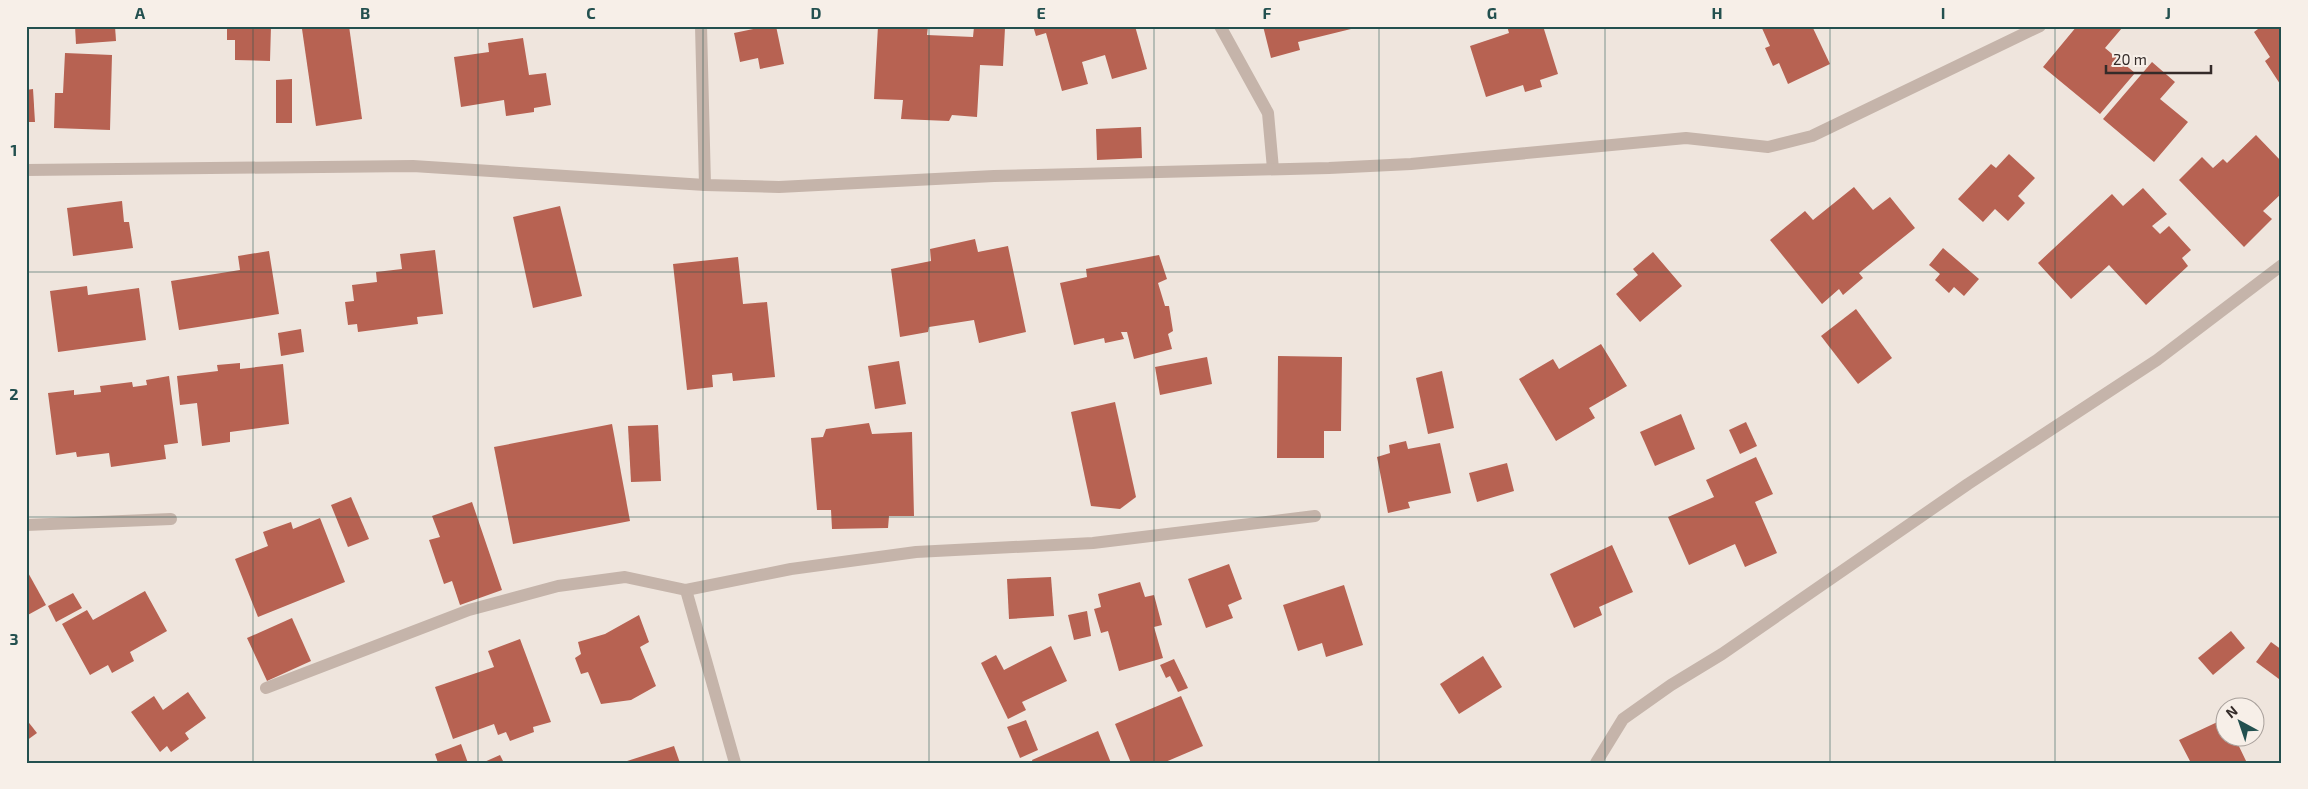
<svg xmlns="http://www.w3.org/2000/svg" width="2308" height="789" font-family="'Exo 2',sans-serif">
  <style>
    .building { fill: #b76252 }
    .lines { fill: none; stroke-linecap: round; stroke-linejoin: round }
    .minor { stroke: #c5b4aa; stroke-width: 12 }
    .grid { fill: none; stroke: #23504f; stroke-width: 1; stroke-opacity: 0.55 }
    .neatline { fill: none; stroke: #23504f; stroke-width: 2 }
    .grid-label { font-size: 16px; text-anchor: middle; font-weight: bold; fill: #23504f }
  </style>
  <rect width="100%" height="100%" fill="#efe5dd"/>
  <g class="building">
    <polygon points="75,26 115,26 116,41 76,44"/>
    <polygon points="227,26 271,26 270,61 235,60 235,40 227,40"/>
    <polygon points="323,26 349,26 362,119 316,126 302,29"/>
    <polygon points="768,26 776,26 784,64 760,69 758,58 740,62 734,33"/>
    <polygon points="878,26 928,26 927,35 973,37 974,27 1005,28 1003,66 980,65 977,117 952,115 949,121 901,119 903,100 874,99"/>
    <polygon points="1033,26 1135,26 1147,69 1112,79 1105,55 1082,62 1088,84 1062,91 1046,33 1036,36"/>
    <polygon points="1263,26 1351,26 1351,29 1298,42 1300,50 1271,58"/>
    <polygon points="1507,26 1543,26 1558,74 1540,80 1542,87 1525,92 1523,85 1486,97 1470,46 1509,33"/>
    <polygon points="1761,26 1812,26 1830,64 1788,84 1779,63 1773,66 1765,48 1770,46"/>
    <polygon points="2077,26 2119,26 2122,28 2105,48 2135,73 2100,114 2043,67"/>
    <polygon points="2262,26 2282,26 2282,87 2265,61 2270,57 2254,32"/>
    <polygon points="523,38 529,75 546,73 551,105 534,108 534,112 506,116 504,100 461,107 454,57 489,52 488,43"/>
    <polygon points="65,53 112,55 110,130 54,128 55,93 63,93"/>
    <polygon points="2152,62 2175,82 2160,99 2188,122 2154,162 2103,119"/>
    <polygon points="292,79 292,123 276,123 276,80"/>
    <polygon points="33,89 35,122 26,122 26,90"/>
    <polygon points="1141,127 1142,158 1097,160 1096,129"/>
    <polygon points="2256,135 2282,162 2282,193 2263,211 2272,219 2244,247 2179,180 2202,157 2213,168 2223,159 2227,163"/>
    <polygon points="2009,154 2035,178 2018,196 2025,203 2008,221 1995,209 1983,222 1958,199 1991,164 1996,168"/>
    <polygon points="1854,187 1873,210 1890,197 1915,228 1859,273 1863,278 1843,295 1839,289 1822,304 1770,240 1805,211 1813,220"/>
    <polygon points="2143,188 2167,214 2152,226 2160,234 2169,226 2191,250 2182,258 2188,266 2146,305 2109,265 2071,299 2038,263 2112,194 2123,206"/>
    <polygon points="122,201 124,222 129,222 133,248 73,256 67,208"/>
    <polygon points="560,206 582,296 533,308 513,217"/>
    <polygon points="975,239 978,252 1008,246 1026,332 979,343 974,320 929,327 928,332 900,337 891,269 931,261 930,249"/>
    <polygon points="1943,248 1979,279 1964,296 1954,287 1949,293 1935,280 1940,274 1929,265"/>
    <polygon points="435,250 443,314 417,317 418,324 358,332 357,324 348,325 345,302 354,301 352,285 377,282 376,272 402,269 400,254"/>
    <polygon points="269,251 279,314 179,330 171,281 240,270 238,256"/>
    <polygon points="1653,252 1682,286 1640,322 1616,294 1638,275 1633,269"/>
    <polygon points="1159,255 1167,279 1158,283 1165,306 1169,306 1173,331 1168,334 1172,349 1134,359 1127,332 1121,332 1124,339 1105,343 1104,338 1074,345 1060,283 1087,277 1086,269"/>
    <polygon points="738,257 743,304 767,302 775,377 733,381 732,373 712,375 713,387 687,390 673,264"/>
    <polygon points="87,286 88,295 139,288 146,340 58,352 50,291"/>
    <polygon points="1856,309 1892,358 1858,384 1821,336"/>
    <polygon points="301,329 304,352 281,356 278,333"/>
    <polygon points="1601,344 1627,386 1589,408 1595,418 1556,441 1519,379 1553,359 1559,369"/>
    <polygon points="1278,356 1342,357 1341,431 1324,431 1324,458 1277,458"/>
    <polygon points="1207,357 1212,384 1160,395 1155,367"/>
    <polygon points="899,361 906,404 875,409 868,366"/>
    <polygon points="240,363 240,369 283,364 289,424 230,432 230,442 202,446 197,403 180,405 177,376 218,371 217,365"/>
    <polygon points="1442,371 1454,428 1428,434 1416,378"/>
    <polygon points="169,376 178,443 164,445 166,459 111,467 109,453 77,457 76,452 56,455 48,393 74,390 74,395 101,392 100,386 132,382 133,387 147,385 146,380"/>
    <polygon points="1115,402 1136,497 1120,509 1091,506 1071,412"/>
    <polygon points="1681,414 1695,449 1655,466 1640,432"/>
    <polygon points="1746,422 1757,446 1740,454 1729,430"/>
    <polygon points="869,423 872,434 912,432 914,516 889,516 888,528 832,529 831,510 817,510 811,438 823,437 826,429"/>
    <polygon points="612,424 630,521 513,544 494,447"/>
    <polygon points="658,425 661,481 631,482 628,426"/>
    <polygon points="1406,441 1408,449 1440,443 1451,493 1408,502 1410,508 1388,513 1377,457 1390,453 1389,445"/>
    <polygon points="1756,457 1773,494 1755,502 1777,553 1745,567 1735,544 1689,565 1668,517 1714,497 1706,480"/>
    <polygon points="1507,463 1514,491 1477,502 1469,473"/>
    <polygon points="351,497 369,539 348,547 331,505"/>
    <polygon points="472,502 502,590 460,605 452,581 444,584 429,540 440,537 432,516"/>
    <polygon points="320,518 345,582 258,617 235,559 268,546 263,532 291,522 293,529"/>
    <polygon points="1612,545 1633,592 1599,607 1602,615 1574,628 1550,574"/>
    <polygon points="1229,564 1242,599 1228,605 1233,618 1206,628 1188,579"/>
    <polygon points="26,569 46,605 26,616"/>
    <polygon points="1051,577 1054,616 1009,619 1007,579"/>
    <polygon points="1140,582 1145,597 1154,595 1162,625 1154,627 1163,658 1119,671 1108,631 1101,633 1094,609 1101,607 1098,594"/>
    <polygon points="1344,585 1363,645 1326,657 1322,643 1298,651 1283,605"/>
    <polygon points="145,591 167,631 130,652 134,661 112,673 108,665 90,675 62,624 87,610 93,620"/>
    <polygon points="73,593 82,608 56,622 48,606"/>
    <polygon points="1087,611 1091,636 1074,640 1068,615"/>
    <polygon points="639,615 649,642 640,647 656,686 631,700 601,704 588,672 581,674 575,658 581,654 578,642 605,634"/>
    <polygon points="292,618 311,661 267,681 247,638"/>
    <polygon points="2231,631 2245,648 2213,675 2198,658"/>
    <polygon points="520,639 551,722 533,727 534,732 510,741 506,732 498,735 494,724 453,739 435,687 494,667 488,651"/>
    <polygon points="2271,642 2282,650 2282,675 2279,679 2256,662"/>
    <polygon points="1051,646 1067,681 1022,702 1026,710 1008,719 981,663 996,655 1004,670"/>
    <polygon points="1483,656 1502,687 1459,714 1440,684"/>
    <polygon points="1174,659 1188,688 1178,692 1170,676 1166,678 1160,665"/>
    <polygon points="188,692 206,718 185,733 189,739 171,752 167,746 160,752 131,712 154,696 163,710"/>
    <polygon points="1181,696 1203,746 1163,763 1131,763 1115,724"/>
    <polygon points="2226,718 2226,736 2234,736 2247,763 2191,763 2179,740"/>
    <polygon points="26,719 37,733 26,741"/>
    <polygon points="1026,720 1038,750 1020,758 1007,727"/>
    <polygon points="1098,731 1111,763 1033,763 1032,760"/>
    <polygon points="461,744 468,763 438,763 435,754"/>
    <polygon points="674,746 680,763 624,763 624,762"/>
    <polygon points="500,755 504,763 482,763"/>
  </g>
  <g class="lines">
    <g class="minor">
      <polyline points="701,26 705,185"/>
      <polyline points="1220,26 1268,113 1273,169"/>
      <polyline points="26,170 413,166 705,185 779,187 994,176 1329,168 1411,164 1686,138 1768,147 1812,136 2040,26"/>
      <polyline points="26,525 171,519"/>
      <polyline points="686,590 735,763"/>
      <polyline points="266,688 469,610 558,586 625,577 686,590 791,569 916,552 1093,543 1315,516"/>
      <polyline points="1596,763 1623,719 1671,685 1722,654 1968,484 2157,360 2282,265"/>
    </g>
  </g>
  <path class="grid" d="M253,26V763M478,26V763M703,26V763M929,26V763M1154,26V763M1379,26V763M1605,26V763M1830,26V763M2055,26V763M26,272H2282M26,517H2282"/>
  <rect width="2308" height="789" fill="none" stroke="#f7efe8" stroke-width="55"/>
  <g transform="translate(2240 722) rotate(320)"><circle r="24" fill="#f7efe8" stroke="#a9a19c"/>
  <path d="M0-4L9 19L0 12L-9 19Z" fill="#23504f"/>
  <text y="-8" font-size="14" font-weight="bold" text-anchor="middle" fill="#342b29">N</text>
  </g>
  <path d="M2106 65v8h105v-8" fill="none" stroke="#342b29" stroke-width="2.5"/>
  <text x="2113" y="65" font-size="15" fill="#342b29" stroke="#f7efe8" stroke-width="4" paint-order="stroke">20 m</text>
  <rect x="28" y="28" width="2252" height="734" class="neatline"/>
  <g class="grid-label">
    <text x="140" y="19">A</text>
    <text x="365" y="19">B</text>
    <text x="591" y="19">C</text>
    <text x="816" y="19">D</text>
    <text x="1041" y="19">E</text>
    <text x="1267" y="19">F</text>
    <text x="1492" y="19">G</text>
    <text x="1717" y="19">H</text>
    <text x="1943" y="19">I</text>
    <text x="2168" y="19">J</text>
    <text x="14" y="156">1</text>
    <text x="14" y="400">2</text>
    <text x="14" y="645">3</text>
  </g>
</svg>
